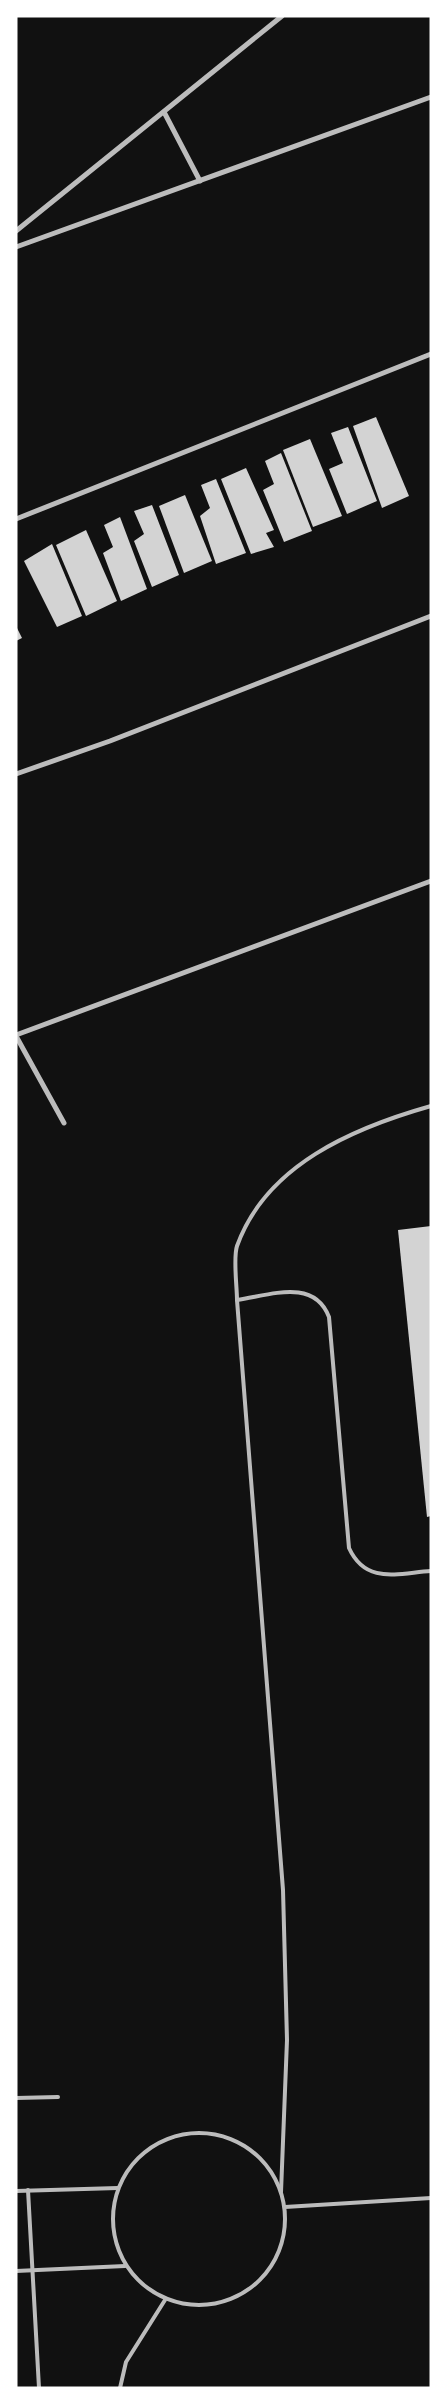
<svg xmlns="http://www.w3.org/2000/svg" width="447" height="2404" font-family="'Times New Roman',serif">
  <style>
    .building { fill: #d3d3d3 }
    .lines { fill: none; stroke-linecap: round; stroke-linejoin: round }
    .service { stroke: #bcbcbc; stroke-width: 4 }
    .minor { stroke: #bcbcbc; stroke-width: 5 }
  </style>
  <rect width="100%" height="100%" fill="#111"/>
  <g class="building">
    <polygon points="376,417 409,496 382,508 353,426"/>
    <polygon points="348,427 377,501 347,514 329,469 343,463 331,433"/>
    <polygon points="310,439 342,516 313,527 283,450"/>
    <polygon points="281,453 312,531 284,542 263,490 274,484 265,461"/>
    <polygon points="246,468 274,530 266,533 274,547 251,554 221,479"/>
    <polygon points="216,479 246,553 216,564 200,516 210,508 201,485"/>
    <polygon points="185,495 212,561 184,573 159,506"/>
    <polygon points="152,505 179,575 152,587 134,541 144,534 134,511"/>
    <polygon points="120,517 147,589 121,601 103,553 113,547 104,525"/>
    <polygon points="86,530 117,601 86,616 56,545"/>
    <polygon points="52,544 82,616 57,627 24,561"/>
    <polygon points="16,626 22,638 16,641"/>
    <polygon points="431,1226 431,1516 427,1517 398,1230"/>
  </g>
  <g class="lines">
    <g class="service">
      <path d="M237,1300C271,1295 314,1278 329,1317L349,1548C366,1585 398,1573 431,1571"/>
      <polyline points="16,2098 58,2097"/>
      <circle cx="199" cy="2219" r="86"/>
      <polyline points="28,2190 39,2388"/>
      <polyline points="16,2191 118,2188"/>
      <path d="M281,2192L287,2040L283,1890L237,1300C237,1286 233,1258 237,1246C266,1165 353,1128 431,1106"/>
      <polyline points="285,2207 431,2198"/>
      <polyline points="16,2271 125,2266"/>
      <polyline points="120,2388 126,2362 165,2300"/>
    </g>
    <g class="minor">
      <polyline points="164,112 200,181"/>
      <polyline points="16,231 282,16"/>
      <polyline points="16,247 431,97"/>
      <polyline points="16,519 431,354"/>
      <polyline points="16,774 110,741 431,616"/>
      <polyline points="16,1035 431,881"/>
      <polyline points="16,1036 64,1123"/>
    </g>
  </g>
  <rect width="447" height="2404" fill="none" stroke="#ffffff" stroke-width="35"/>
</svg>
